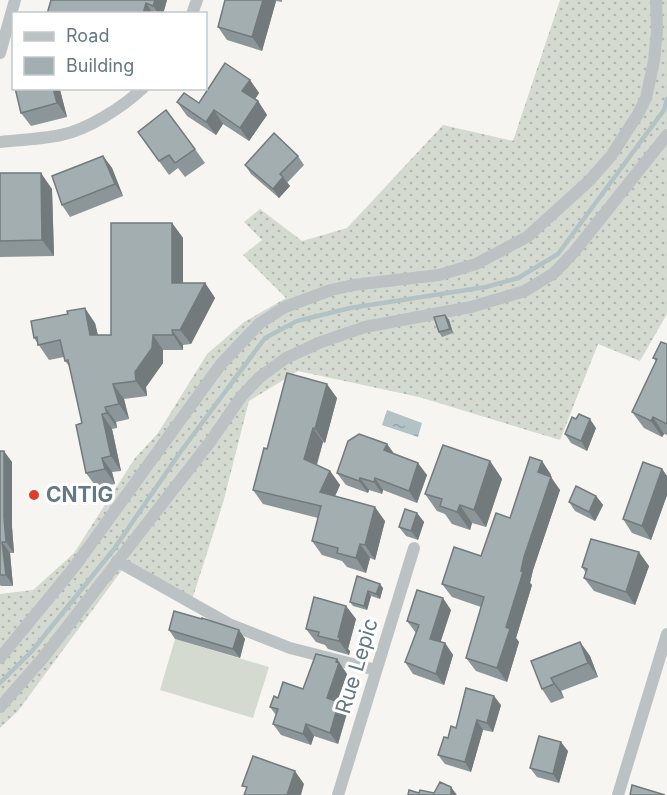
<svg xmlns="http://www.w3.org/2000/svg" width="667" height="795" font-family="Inter,sans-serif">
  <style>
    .grass { fill: url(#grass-dots) }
    .pitch { fill: #d5dad1 }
    .water { fill: url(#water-ripples) }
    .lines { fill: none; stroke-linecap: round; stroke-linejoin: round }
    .stream { stroke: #b3c3c5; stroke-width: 4.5 }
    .minor { stroke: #bcc2c4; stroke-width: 12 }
    .wall { fill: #8c9698 }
    .shaded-wall { fill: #727a7c }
    .building { fill: #a3aeb1; stroke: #727a7c; stroke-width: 1.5 }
    .poi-dot { fill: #e03e28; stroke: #fff; stroke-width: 2 }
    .labels { text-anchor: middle; stroke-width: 6; stroke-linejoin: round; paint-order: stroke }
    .poi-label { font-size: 21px; font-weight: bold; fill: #657982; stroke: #fff; text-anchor: start }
    .street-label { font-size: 21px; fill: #657982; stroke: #fff }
  </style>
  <defs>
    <pattern id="grass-dots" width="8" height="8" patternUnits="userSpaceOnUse" patternTransform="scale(1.5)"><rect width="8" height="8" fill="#d5dad1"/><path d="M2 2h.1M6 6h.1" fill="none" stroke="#b0b6af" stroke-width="1.8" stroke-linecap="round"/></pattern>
    <pattern id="water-ripples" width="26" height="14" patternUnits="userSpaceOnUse" patternTransform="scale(1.5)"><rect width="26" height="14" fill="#b3c3c5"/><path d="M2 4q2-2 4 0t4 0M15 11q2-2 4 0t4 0" fill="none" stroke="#95a3a5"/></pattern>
  </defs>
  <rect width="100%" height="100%" fill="#f6f5f2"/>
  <polygon class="grass" points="560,0 667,0 667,314 640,361 598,344 560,440 419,397 298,371 249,401 223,503 190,606 122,570 18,711 0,728 0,594 33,590 74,553 135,458 158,433 207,354 244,322 286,298 243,255 262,240 244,222 260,209 302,241 347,228 443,125 513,141"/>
  <polygon class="pitch" points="175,639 269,667 253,718 160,690"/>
  <polygon class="water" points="387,410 422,423 418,437 382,425"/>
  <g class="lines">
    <polyline class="stream" points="0,683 32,651 114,549 179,454 265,338 297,321 350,308 486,287 518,278 558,254 664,110 667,99"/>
    <g class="minor">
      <polyline points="192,14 197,0"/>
      <polyline points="0,53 15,0"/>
      <path d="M0,142C20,140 41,139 61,135C87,130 123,107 143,88"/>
      <polyline points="117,561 229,624 290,648 376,670"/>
      <polyline points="0,658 75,566 221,364 260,323 285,307 331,290 353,285 439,275 476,264 527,237 589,181 611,156 638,114 646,98 654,61 657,30 656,0"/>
      <polyline points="0,707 43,658 210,442 241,397 260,377 286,358 321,342 365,327 471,307 525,291 554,273 574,252 667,135"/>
      <polyline points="338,795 414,548"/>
      <polyline points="618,795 667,634"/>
    </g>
  </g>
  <g class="wall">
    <polygon points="50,0 167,0 163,14 47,14 51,1"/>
    <polygon points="225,0 282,0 282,2 276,1 262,51 227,40 218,27"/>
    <polygon points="250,80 259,93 255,99 258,101 267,115 249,141 223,124 216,135 187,116 177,102 199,103"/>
    <polygon points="60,90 67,117 31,126 21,113"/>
    <polygon points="138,132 195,149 205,163 185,177 178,168 169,175"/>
    <polygon points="103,156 112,168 123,196 70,217 62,205"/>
    <polygon points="298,156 304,165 287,183 290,186 279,198 251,174 245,165"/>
    <polygon points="0,173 52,189 54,256 0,257"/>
    <polygon points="172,223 183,238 183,283 205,283 215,298 191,344 183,345 183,350 163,350 163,363 146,387 147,396 124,399 129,419 116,422 117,428 112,429 121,471 112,472 115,484 97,488 86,473 82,423 70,367 65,361 64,357 49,360 34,338 68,314 95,323 98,335 111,335"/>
    <polygon points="445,315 449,320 453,333 442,337 439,332"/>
    <polygon points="667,344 667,435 664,434 662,437 644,428 632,412 656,361 653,358"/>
    <polygon points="337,398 325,443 323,442 317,465 330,471 340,485 335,496 385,521 375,560 370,558 366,573 347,567 342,561 322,555 312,541 318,518 263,504 253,490 267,449"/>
    <polygon points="596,428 587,451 571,443 565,434"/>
    <polygon points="387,444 394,454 427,475 417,503 383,490 382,494 369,490 368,493 346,485 337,473"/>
    <polygon points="0,451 12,462 12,527 14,553 10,553 13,586 1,586 0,585"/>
    <polygon points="490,461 502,479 486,527 472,523 470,530 452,524 445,514 437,511 425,494"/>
    <polygon points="542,461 551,475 550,477 560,490 533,570 530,583 532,585 516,638 519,642 507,682 476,671 466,658 481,607 452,597 442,584 481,556 510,518"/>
    <polygon points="662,469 667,476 667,495 651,540 632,533 623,519"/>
    <polygon points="596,496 603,505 595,521 575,511 569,502"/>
    <polygon points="417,513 424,522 418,540 406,536 399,527"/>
    <polygon points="649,566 635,605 594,591 584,578 586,573 582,567"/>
    <polygon points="357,576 383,588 380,599 371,596 367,610 353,606 350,602"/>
    <polygon points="346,606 356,619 348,649 350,651 349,655 328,649 325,645 316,642 306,629"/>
    <polygon points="451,610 440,642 445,643 453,655 444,685 413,674 405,662 416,633 407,621"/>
    <polygon points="202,619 239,630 245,639 240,658 175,639 169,630"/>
    <polygon points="580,642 590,656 598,677 561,691 564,698 551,703 542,689"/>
    <polygon points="337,659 347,674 337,702 347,713 338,744 314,736 311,745 281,735 273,724 276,715 270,707 278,698 303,689"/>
    <polygon points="501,705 493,732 483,730 471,772 445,764 438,755 448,738 456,728"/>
    <polygon points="568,751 559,783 537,777 530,768"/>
  </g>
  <g class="shaded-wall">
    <polygon points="155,0 167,0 163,14 159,14 153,6"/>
    <polygon points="263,0 275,0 276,1 262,51 252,37"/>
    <polygon points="146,3 153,14 143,14"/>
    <polygon points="250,80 259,93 252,104 242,91"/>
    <polygon points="53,88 58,88 60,90 67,117 57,103"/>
    <polygon points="258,101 267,115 249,141 240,128"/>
    <polygon points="214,110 223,124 216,135 206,122"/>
    <polygon points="103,156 112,168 123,196 115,184"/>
    <polygon points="41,173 52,189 54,256 42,240"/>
    <polygon points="283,177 290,186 279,198 273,189"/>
    <polygon points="172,223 183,238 183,297 172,283"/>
    <polygon points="205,283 215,298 191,344 180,330"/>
    <polygon points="85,308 95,323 101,350 90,335"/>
    <polygon points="445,315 449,320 453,333 450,329"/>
    <polygon points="172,330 183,345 183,350 173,335"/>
    <polygon points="153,335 163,350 163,363 146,387 147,396 136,381 135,372"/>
    <polygon points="113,384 124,399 129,419 119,404"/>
    <polygon points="327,384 337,398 325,443 315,429"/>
    <polygon points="105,407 116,422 117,428 107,413"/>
    <polygon points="102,414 112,429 121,471 111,456"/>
    <polygon points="653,417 664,434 662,437 651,421"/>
    <polygon points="590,419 596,428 587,451 581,441"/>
    <polygon points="313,428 323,442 314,473 304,459"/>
    <polygon points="387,444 395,455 384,450"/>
    <polygon points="4,451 12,462 12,527 14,553 6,542 4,517"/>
    <polygon points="102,458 112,472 115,484 105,469"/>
    <polygon points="490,461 502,479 486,527 474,510"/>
    <polygon points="542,461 551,475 547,486 538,472"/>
    <polygon points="418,463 427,475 417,503 409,491"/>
    <polygon points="662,469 667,476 667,495 651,540 642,526"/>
    <polygon points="330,471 340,485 330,507 320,492"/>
    <polygon points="551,477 560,490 533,570 530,583 532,585 516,638 519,642 507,682 497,668 506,627 524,557"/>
    <polygon points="360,478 369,490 368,493 359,481"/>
    <polygon points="375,478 383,490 382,494 374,482"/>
    <polygon points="596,496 603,505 595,521 589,512"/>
    <polygon points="460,505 472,523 470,530 457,512"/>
    <polygon points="375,507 385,521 375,560 365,545"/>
    <polygon points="417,513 424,522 418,540 411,531"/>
    <polygon points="2,542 10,553 13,586 6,575"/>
    <polygon points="360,544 370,558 366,573 356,558"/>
    <polygon points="639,552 649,566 635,605 626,592"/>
    <polygon points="380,584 383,588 380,599 376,594"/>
    <polygon points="368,591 371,596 367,610 364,606"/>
    <polygon points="443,598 451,610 438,650 430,639"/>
    <polygon points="346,606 356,619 348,649 350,651 349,655 339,641 338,637"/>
    <polygon points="239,630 245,639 240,658 233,649"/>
    <polygon points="580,642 590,656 598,677 588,663"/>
    <polygon points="445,643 453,655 444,685 436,674"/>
    <polygon points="337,659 347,674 334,709 327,698"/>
    <polygon points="551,678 561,691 564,698 554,684"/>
    <polygon points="494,696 501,705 493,732 487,723"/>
    <polygon points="339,702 347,713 338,744 330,733"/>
    <polygon points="477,720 483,730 471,772 465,762"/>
    <polygon points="306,724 314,736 311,745 303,734"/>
    <polygon points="561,742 568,751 559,783 553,774"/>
    <polygon points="295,771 304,784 301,795 287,795"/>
    <polygon points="451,787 457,795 451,795"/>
  </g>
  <g class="building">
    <polygon points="51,0 155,0 153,6 146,3 143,14 47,14"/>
    <polygon points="225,0 263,0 252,37 218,27"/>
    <polygon points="225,63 250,80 242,91 258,101 240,128 214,110 206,122 177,102 184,93 199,103"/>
    <polygon points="15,88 53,88 57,103 21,113"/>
    <polygon points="166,110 195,149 175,163 169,155 159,161 138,132"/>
    <polygon points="274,133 298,156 280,174 283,177 273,189 245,165"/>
    <polygon points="103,156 115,184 62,205 52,176"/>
    <polygon points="0,173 41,173 42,240 0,241"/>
    <polygon points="111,223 172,223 172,283 205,283 180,330 172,330 173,335 153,335 152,348 135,372 136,381 113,384 119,404 105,407 107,413 102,414 111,456 102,458 105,469 86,473 76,425 82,423 68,360 65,361 60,340 38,345 37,337 34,338 31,321 68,314 67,311 85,308 90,335 111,335"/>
    <polygon points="445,315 450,329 439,332 434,317"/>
    <polygon points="661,342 667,344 667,424 653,417 651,421 632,412 657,359 653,358"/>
    <polygon points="287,373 327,384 315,429 313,428 304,459 330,471 320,492 375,507 365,545 360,544 356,558 337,553 338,548 312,541 321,506 253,490 264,448 267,449"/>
    <polygon points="579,414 590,419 581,441 565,434 572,417 576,419"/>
    <polygon points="359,434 387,444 384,450 418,463 409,491 375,478 374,482 360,478 359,481 337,473 348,441"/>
    <polygon points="443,445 490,461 474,510 460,505 457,512 440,506 442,499 425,494"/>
    <polygon points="0,451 4,451 4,517 6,542 2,542 6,575 0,575"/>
    <polygon points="530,457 542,461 538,472 551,477 524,557 521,571 523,572 506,627 510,629 497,668 466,658 484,597 442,584 454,547 481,556 496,513 510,518"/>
    <polygon points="643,462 662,469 642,526 623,519"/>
    <polygon points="576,486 596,496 589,512 569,502"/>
    <polygon points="405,509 417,513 411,531 399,527"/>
    <polygon points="591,539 639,552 626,592 584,578 587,569 582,567"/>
    <polygon points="357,576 380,584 376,594 368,591 364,606 350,602"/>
    <polygon points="417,590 443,598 430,639 445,643 436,674 405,662 419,625 407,621"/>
    <polygon points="314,597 346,606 338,637 340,638 339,641 318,636 319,632 306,629"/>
    <polygon points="174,611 202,619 202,618 239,630 233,649 169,630"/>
    <polygon points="580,642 588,663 551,678 554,684 542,689 531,661"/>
    <polygon points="316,654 337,659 336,662 339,663 327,698 339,702 330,733 306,724 303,734 273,724 278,709 270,707 274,696 278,698 283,682 303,689"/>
    <polygon points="466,688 494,696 487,723 477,720 465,762 438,755 444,737 448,738 451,726 456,728"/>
    <polygon points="539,736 561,742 553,774 530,768"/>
    <polygon points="253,756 295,771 287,795 244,795 247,787 242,786"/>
    <polygon points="440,782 451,787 451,795 408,795 409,790 419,793 420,790 434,793"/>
    <polygon points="632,785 665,795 630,795"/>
  </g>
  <circle class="poi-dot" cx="34" cy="495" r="6"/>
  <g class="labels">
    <g class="poi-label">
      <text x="46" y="502">CNTIG</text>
    </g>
    <g class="street-label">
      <text transform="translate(357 666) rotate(-73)" y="7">Rue Lepic</text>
    </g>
  </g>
  <rect x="12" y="12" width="195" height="78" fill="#ffffff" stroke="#c1c9cd" stroke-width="1.5"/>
  <rect x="24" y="32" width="30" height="9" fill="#bcc2c4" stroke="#c1c9cd" stroke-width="1.5"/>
  <text x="66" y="42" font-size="18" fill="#657982">Road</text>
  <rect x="24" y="57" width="30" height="18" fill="#a3aeb1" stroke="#c1c9cd" stroke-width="1.5"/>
  <text x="66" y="72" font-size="18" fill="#657982">Building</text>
</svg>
